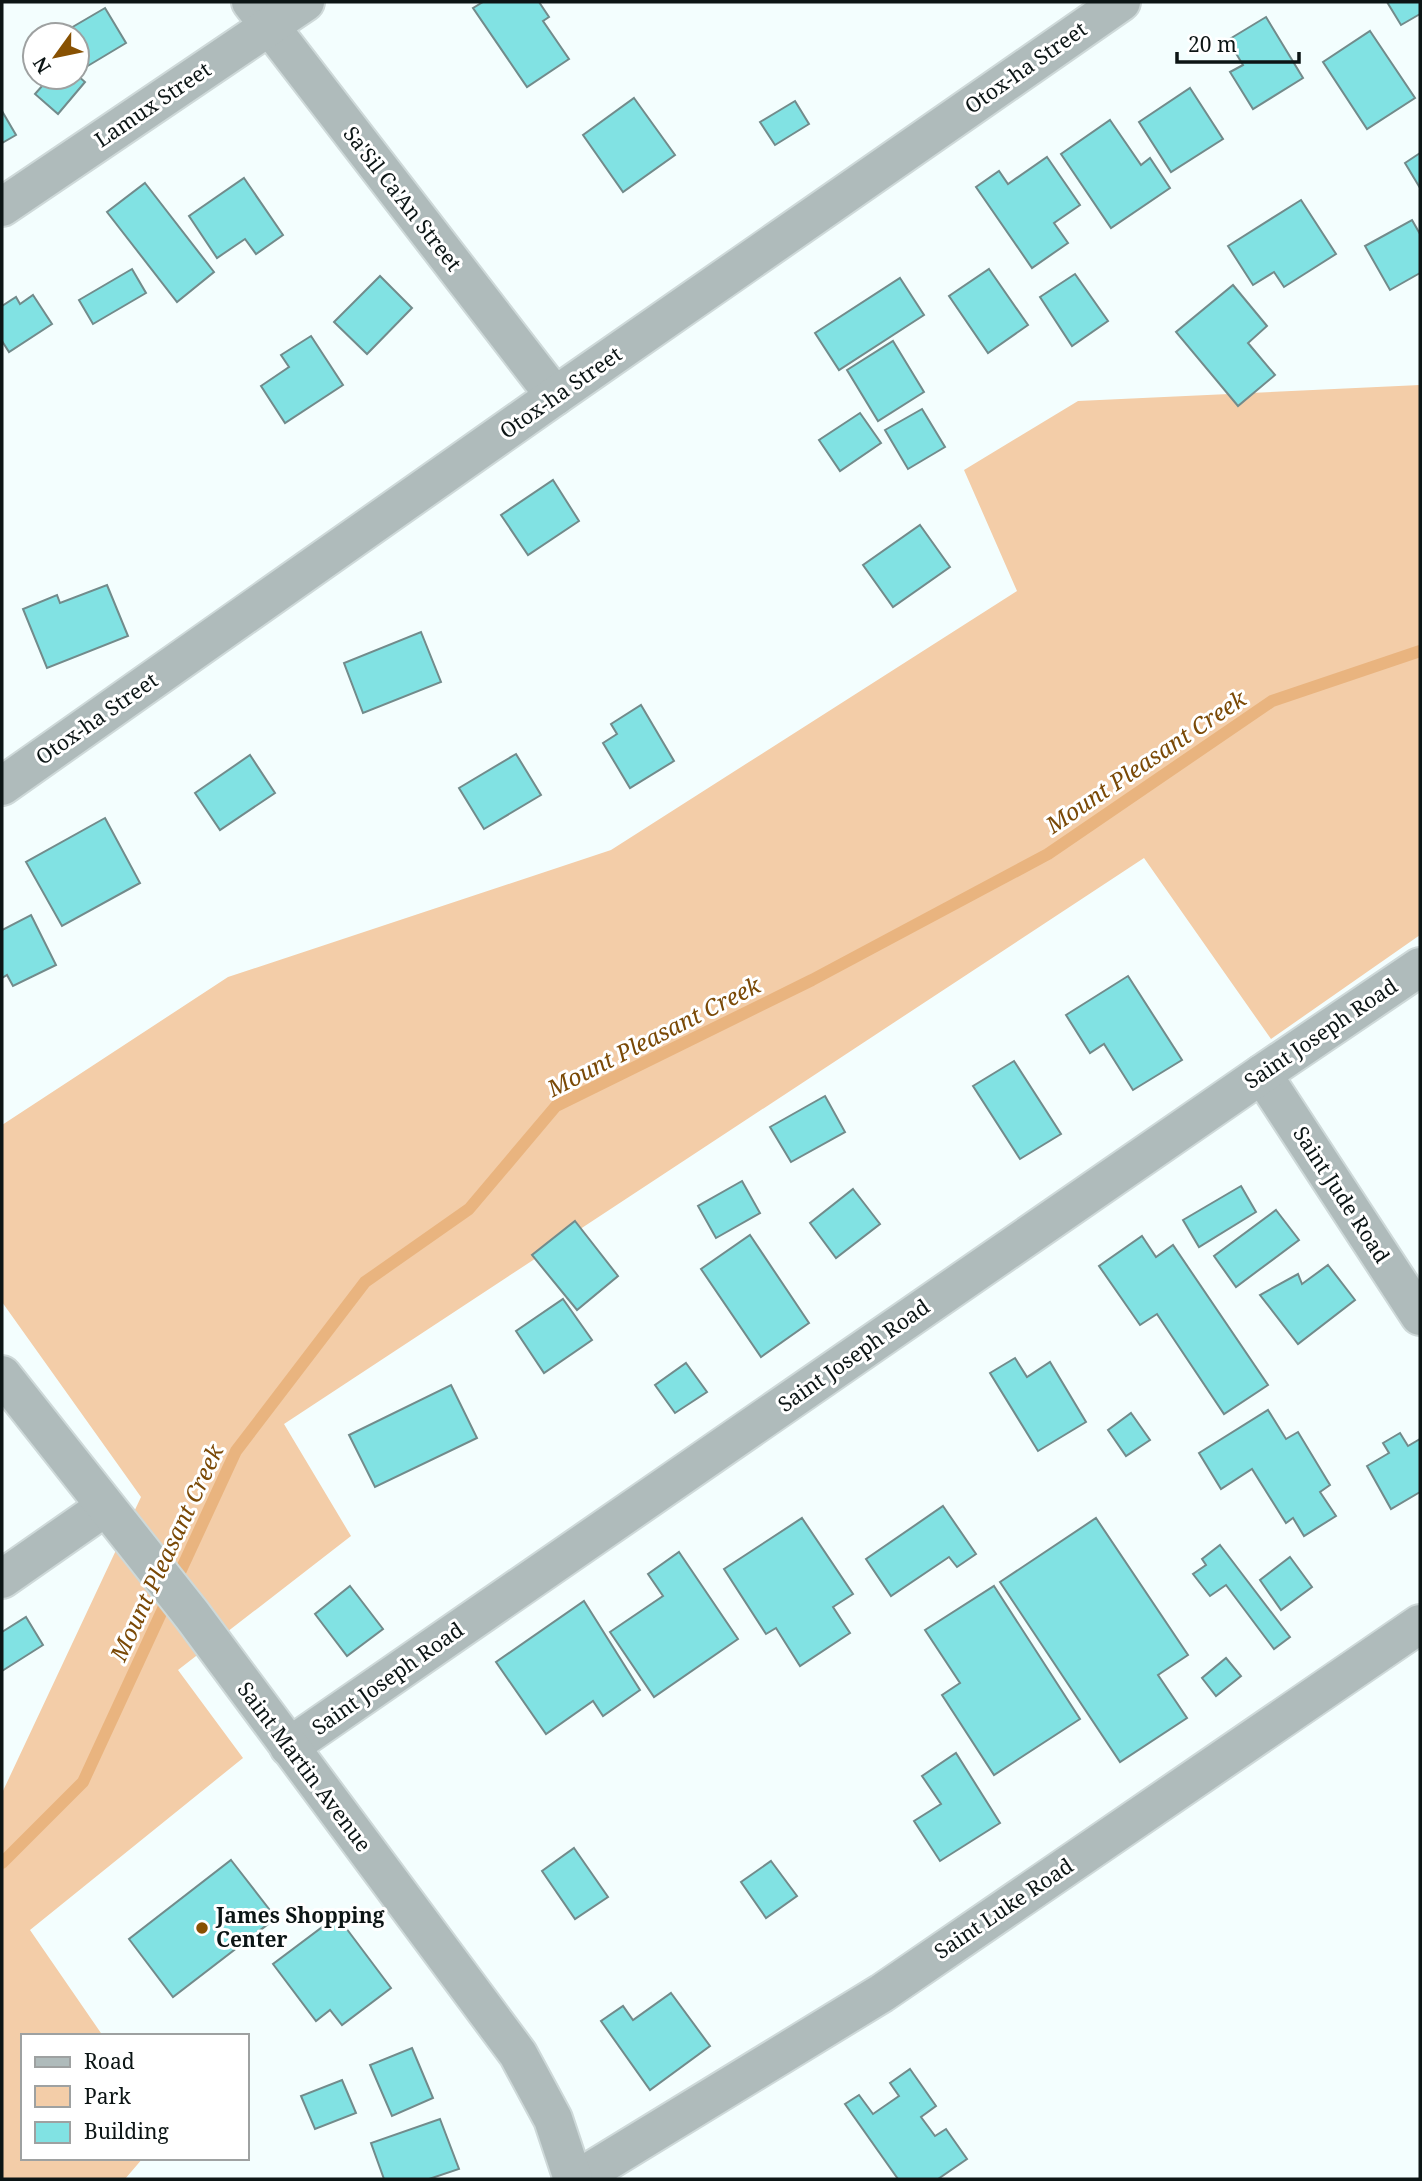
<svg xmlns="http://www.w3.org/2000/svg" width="1422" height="2181" font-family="'Noto Serif',serif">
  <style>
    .green { fill: #f3cda8 }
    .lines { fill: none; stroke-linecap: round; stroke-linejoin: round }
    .stream { stroke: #e9b47f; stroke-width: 12 }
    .building { fill: #81e2e3; stroke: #728b8b; stroke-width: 2 }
    .minor-casing { stroke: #ced9d9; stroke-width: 42 }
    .tertiary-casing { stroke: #ced9d9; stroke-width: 42 }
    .minor { stroke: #afbbbb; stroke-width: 38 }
    .tertiary { stroke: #afbbbb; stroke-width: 38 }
    .poi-dot { fill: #885102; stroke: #fff; stroke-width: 2.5 }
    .labels { text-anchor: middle; stroke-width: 6; stroke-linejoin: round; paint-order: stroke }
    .street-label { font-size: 21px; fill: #0c1515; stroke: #fff }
    .poi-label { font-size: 21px; font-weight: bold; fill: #0c1515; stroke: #fff; text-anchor: start }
    .water-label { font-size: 23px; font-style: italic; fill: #7a4906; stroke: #fff }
  </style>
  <rect width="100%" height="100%" fill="#f3fefe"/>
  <polygon class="green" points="1420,385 1420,935 1271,1039 1144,858 284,1424 351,1536 178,1670 243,1758 30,1930 103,2036 23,2036 23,2158 143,2158 125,2179 2,2179 2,1793 141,1497 2,1302 2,1125 228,977 611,850 1017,591 964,470 1078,401"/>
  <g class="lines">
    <polyline class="stream" points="2,1863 83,1782 236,1451 365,1282 469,1209 556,1106 812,980 1048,854 1272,701 1420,651"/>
  </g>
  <g class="building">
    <polygon points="483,2 539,2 549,17 543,21 569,59 527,87 473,8"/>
    <polygon points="1387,2 1420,2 1420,14 1401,25"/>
    <polygon points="105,8 126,43 86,67 77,53 77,35 66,35 64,32"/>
    <polygon points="1266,17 1303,78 1253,109 1230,72 1243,65 1228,40"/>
    <polygon points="1370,31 1415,98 1367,129 1323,62"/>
    <polygon points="77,75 85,82 58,114 35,94 50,77 77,77"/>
    <polygon points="1190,88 1223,139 1171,172 1139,122"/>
    <polygon points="634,98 675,155 623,192 583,135"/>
    <polygon points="795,101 809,124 775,145 760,122"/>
    <polygon points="2,111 16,135 2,143"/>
    <polygon points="1110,120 1141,165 1150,158 1170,188 1111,228 1061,154"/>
    <polygon points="1420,153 1420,188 1405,163"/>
    <polygon points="1047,157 1080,205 1054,223 1068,243 1032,268 976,187 999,171 1008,184"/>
    <polygon points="244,178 283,235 256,254 245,239 217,258 189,216"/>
    <polygon points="145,183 214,272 177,302 107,212"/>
    <polygon points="1301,200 1336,254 1284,287 1274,272 1253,285 1228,246"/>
    <polygon points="1412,220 1420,234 1420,273 1390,290 1365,246"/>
    <polygon points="132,269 146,293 93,324 79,300"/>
    <polygon points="989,269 1028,325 988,353 949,296"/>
    <polygon points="1075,274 1108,321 1072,346 1040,297"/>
    <polygon points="380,276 412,308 367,354 334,322"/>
    <polygon points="900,278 924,315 839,370 815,333"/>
    <polygon points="1233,285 1267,326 1248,343 1275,375 1238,406 1176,332"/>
    <polygon points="33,295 52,324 9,352 2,341 2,306 16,297 20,304"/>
    <polygon points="311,336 343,385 285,423 261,386 289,367 281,355"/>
    <polygon points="893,341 924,392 878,421 847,370"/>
    <polygon points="922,409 945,447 908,469 885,430"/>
    <polygon points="860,413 881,443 840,471 819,440"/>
    <polygon points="553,480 579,521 528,555 501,515"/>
    <polygon points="920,525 950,567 893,607 863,565"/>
    <polygon points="107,585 128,636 47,668 23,609 57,595 60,603"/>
    <polygon points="421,632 441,682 363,713 344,663"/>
    <polygon points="641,705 674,761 630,788 603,743 617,734 611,724"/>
    <polygon points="516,754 541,795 484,829 459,788"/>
    <polygon points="250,755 275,793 220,830 195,793"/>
    <polygon points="105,818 140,883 62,926 26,862"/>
    <polygon points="31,915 56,965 13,986 7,975 2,978 2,930"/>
    <polygon points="1128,976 1182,1060 1133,1090 1104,1044 1090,1053 1066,1015"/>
    <polygon points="1014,1061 1061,1134 1020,1159 973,1086"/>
    <polygon points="825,1096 845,1132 791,1162 770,1127"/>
    <polygon points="742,1181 760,1213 716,1238 698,1206"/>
    <polygon points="1241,1186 1256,1212 1199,1247 1183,1220"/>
    <polygon points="853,1189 880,1224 836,1258 810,1223"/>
    <polygon points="1276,1210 1299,1240 1236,1287 1214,1256"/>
    <polygon points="575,1221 618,1276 577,1310 532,1255"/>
    <polygon points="750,1235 809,1323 761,1357 701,1269"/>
    <polygon points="1142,1236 1156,1257 1173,1245 1268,1385 1224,1414 1157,1314 1140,1325 1099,1266"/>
    <polygon points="1328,1265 1355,1300 1298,1344 1260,1295 1298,1274 1302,1284"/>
    <polygon points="563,1299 592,1340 544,1373 516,1331"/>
    <polygon points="1015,1358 1027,1377 1050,1362 1086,1422 1038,1451 990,1373"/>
    <polygon points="686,1363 707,1392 675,1413 655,1385"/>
    <polygon points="451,1385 477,1438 375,1487 349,1435"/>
    <polygon points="1268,1410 1286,1439 1298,1432 1330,1485 1320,1492 1336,1516 1304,1536 1293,1518 1286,1523 1252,1469 1221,1489 1199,1453"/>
    <polygon points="1131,1413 1150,1440 1126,1456 1108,1430"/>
    <polygon points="1400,1433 1408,1446 1420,1439 1420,1492 1391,1509 1367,1466 1389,1453 1383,1443"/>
    <polygon points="943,1506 976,1554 957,1567 949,1557 891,1596 866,1559"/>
    <polygon points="802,1518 853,1594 833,1607 850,1633 800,1666 776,1628 766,1634 724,1569"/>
    <polygon points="1096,1518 1188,1655 1158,1675 1187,1718 1120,1762 1000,1582"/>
    <polygon points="1220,1545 1290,1637 1274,1649 1226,1585 1210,1596 1193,1574 1206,1565 1202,1559"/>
    <polygon points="679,1552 738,1639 654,1697 610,1632 663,1596 648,1574"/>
    <polygon points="1290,1557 1312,1587 1281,1610 1260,1580"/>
    <polygon points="350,1586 383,1629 347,1656 315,1614"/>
    <polygon points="994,1586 1080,1719 994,1775 942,1695 960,1683 925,1630"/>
    <polygon points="584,1601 640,1690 603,1716 593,1701 546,1734 496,1662"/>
    <polygon points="26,1617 43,1645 2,1671 2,1632"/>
    <polygon points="1226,1658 1241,1676 1216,1696 1202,1678"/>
    <polygon points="956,1753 1000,1823 940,1861 914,1821 941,1804 922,1776"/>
    <polygon points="574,1848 608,1897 575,1919 542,1871"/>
    <polygon points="231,1860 276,1918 173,1997 129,1939"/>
    <polygon points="771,1861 797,1896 766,1918 741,1882"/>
    <polygon points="337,1916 391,1988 342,2025 330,2010 316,2021 273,1964"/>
    <polygon points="671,1993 710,2046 650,2090 601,2021 623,2006 633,2020"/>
    <polygon points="412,2048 433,2098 392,2116 370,2065"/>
    <polygon points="910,2069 936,2106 921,2117 935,2136 946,2129 967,2159 938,2179 898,2179 845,2104 859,2095 873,2114 899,2096 890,2083"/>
    <polygon points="342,2080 356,2113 315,2129 301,2096"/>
    <polygon points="440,2119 459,2169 429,2179 384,2179 371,2143"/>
  </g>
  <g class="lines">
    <defs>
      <g id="minor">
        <polyline points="251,2 555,396"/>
        <polyline points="2,207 305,2"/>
        <polyline points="2,786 555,396 1121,2"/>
        <polyline points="1262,1074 1420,1316"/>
        <polyline points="2,1579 105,1507"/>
        <polyline points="289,1747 1262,1074 1420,967"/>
        <polyline points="578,2179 882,1993 1420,1624"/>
      </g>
      <polyline id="tertiary" points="2,1375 192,1615 518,2054 553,2119 573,2179"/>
    </defs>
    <use href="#minor" class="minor-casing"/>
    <use href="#tertiary" class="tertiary-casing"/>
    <use href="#minor" class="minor"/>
    <use href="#tertiary" class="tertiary"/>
  </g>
  <circle class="poi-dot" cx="202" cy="1928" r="7"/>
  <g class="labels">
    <g class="street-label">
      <text transform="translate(1026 68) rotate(-35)" y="7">Otox-ha Street</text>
      <text transform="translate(153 105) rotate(-34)" y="7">Lamux Street</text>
      <text transform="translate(402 199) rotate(52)" y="7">Sa'Sil Ca'An Street</text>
      <text transform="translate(561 393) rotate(-35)" y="7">Otox-ha Street</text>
      <text transform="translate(97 719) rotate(-35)" y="7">Otox-ha Street</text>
      <text transform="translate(1321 1034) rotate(-34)" y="7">Saint Joseph Road</text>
      <text transform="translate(1341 1195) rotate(57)" y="7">Saint Jude Road</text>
      <text transform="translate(854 1356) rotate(-35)" y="7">Saint Joseph Road</text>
      <text transform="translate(388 1679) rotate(-35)" y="7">Saint Joseph Road</text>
      <text transform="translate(304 1767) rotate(53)" y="7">Saint Martin Avenue</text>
      <text transform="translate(1004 1909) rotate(-34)" y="7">Saint Luke Road</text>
    </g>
    <g class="poi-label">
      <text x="216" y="1923">James Shopping<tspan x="216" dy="24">Center</tspan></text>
    </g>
    <g class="water-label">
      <text transform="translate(1146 762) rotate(-34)" y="8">Mount Pleasant Creek</text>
      <text transform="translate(654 1037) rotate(-27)" y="8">Mount Pleasant Creek</text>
      <text transform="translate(167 1553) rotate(-65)" y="8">Mount Pleasant Creek</text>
    </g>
  </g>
  <rect width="1422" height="2181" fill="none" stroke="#0c1515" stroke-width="7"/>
  <rect x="21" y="2034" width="228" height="126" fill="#ffffff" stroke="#9ea1a1" stroke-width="2"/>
  <rect x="35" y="2057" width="35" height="10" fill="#afbbbb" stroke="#9ea1a1" stroke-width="2"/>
  <text x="84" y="2069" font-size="21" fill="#0c1515">Road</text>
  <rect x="35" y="2086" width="35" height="21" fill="#f3cda8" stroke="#9ea1a1" stroke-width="2"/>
  <text x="84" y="2104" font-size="21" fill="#0c1515">Park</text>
  <rect x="35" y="2122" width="35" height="21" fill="#81e2e3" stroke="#9ea1a1" stroke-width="2"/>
  <text x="84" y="2139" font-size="21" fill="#0c1515">Building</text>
  <g transform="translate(56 56) rotate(237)"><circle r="33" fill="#ffffff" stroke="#9ea1a1" stroke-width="2"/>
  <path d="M0-5L12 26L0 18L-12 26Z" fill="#885102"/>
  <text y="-10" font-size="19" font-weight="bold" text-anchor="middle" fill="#0c1515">N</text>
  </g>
  <path d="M1177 52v10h122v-10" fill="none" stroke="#0c1515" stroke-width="3.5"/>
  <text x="1188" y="52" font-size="21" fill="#0c1515" stroke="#ffffff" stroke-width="5" paint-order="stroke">20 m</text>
</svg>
